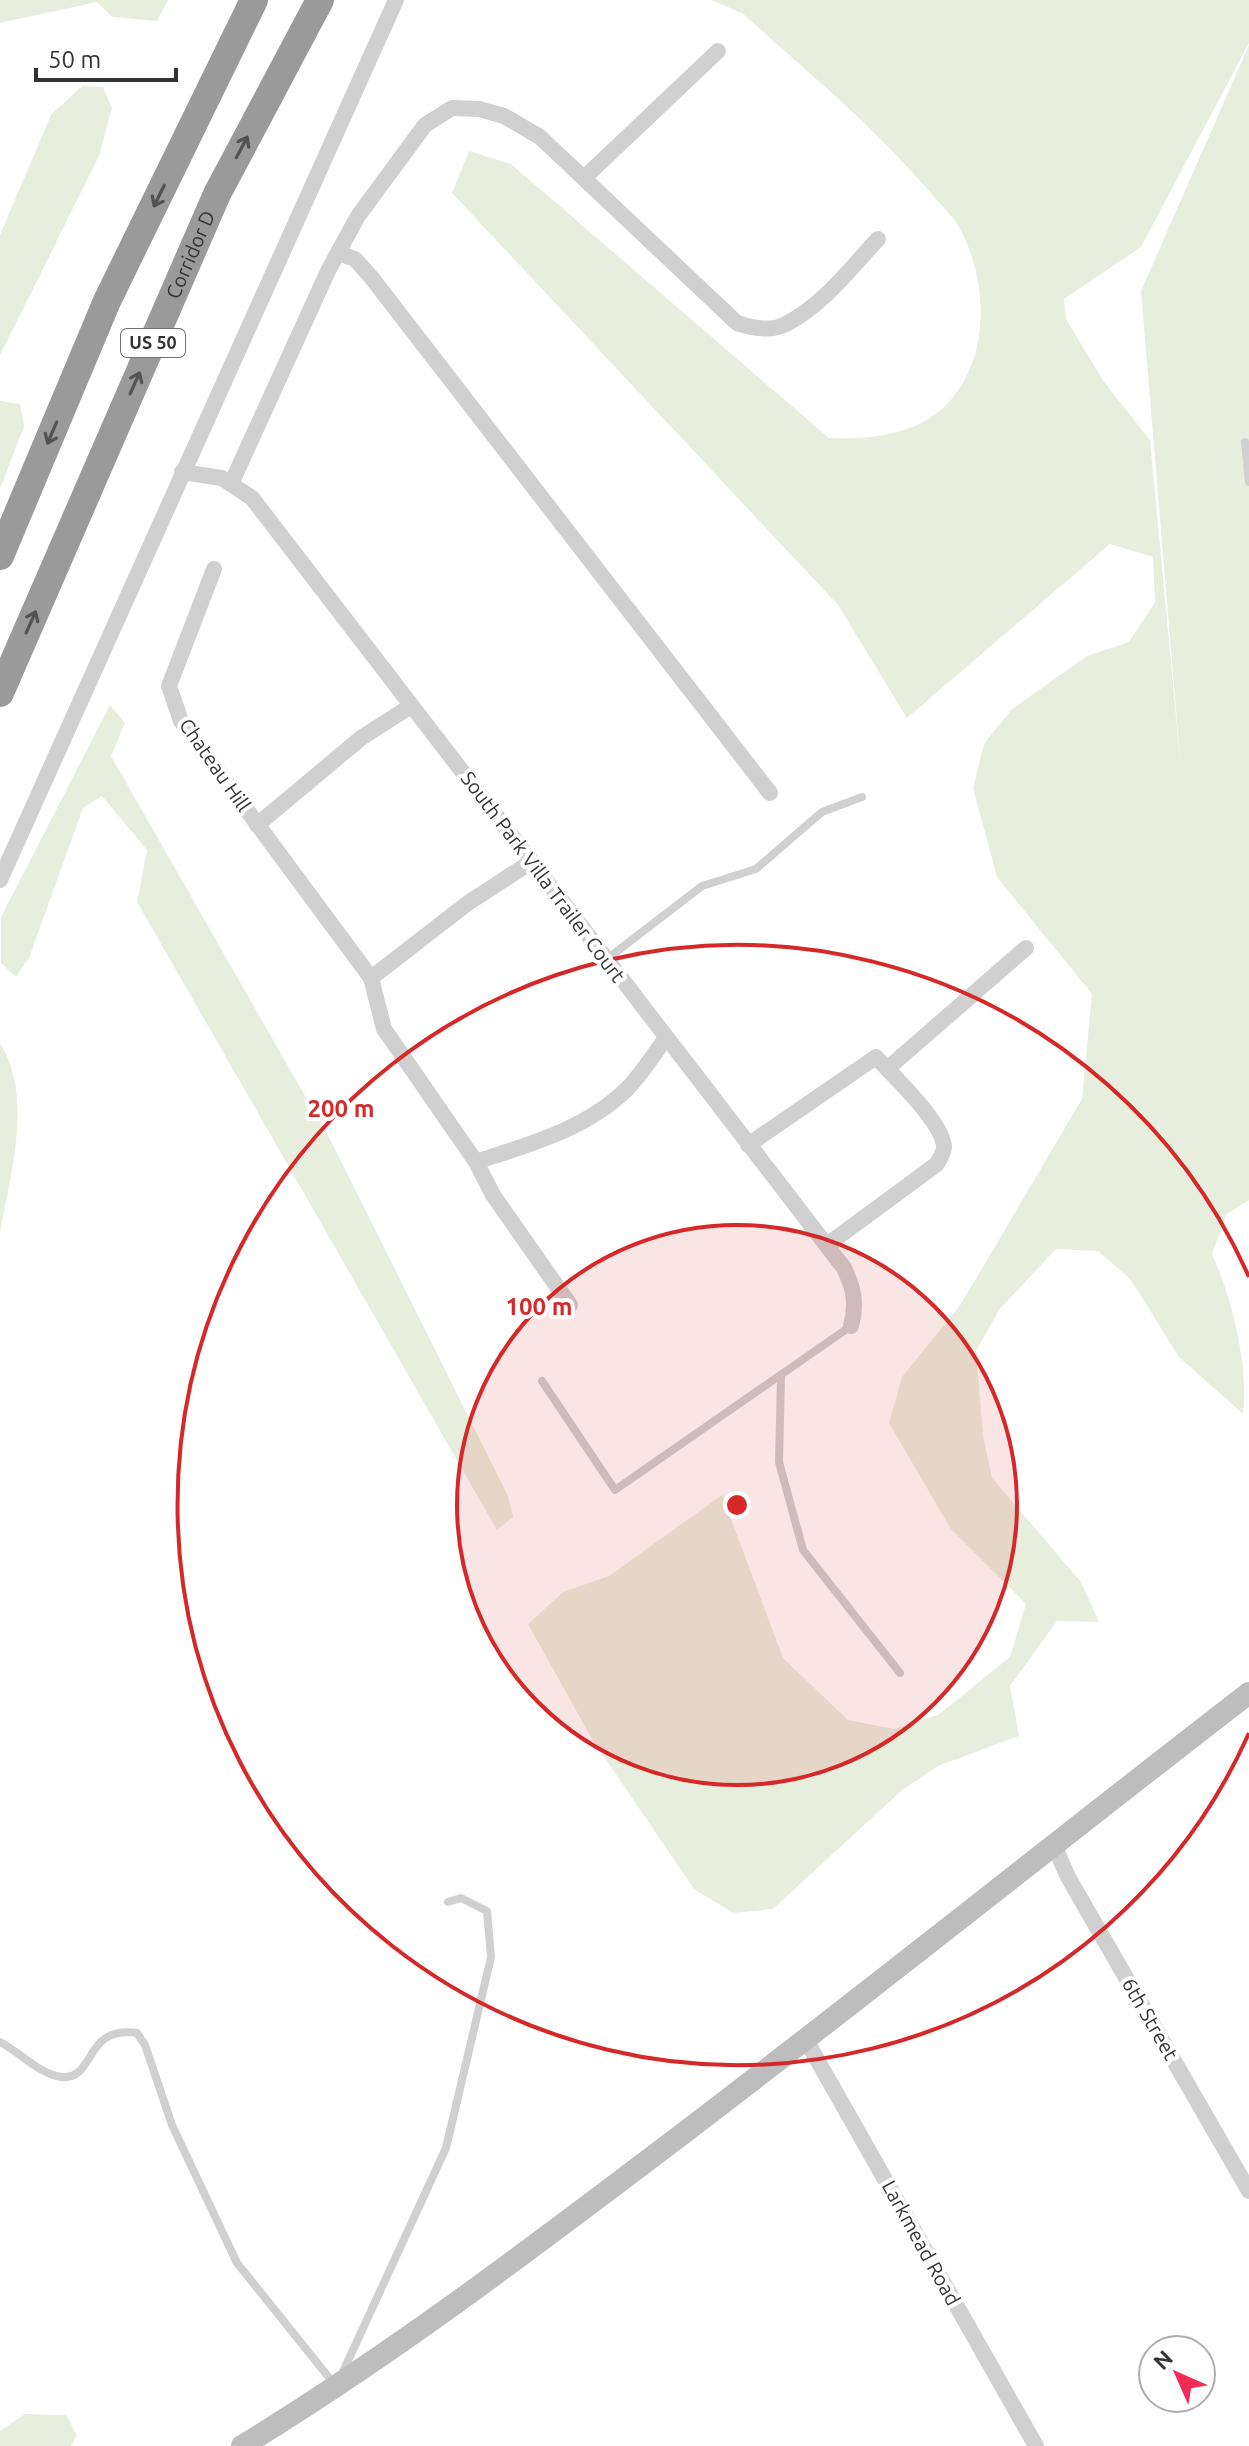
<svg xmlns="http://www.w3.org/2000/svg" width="1249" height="2446" font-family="Ubuntu,sans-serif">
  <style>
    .green { fill: #e8eede }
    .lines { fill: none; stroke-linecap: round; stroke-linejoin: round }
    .lane { stroke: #d0d0d0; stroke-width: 8 }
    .street { stroke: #d0d0d0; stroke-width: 16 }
    .secondary { stroke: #bdbdbd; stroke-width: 22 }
    .highway { stroke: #9a9a9a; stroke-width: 28 }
    .oneway { stroke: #525252 }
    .ring { fill: none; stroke: #d62828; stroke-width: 4 }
    .labels { text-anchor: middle; stroke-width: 8; stroke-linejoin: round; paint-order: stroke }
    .shield { fill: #fff; stroke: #707070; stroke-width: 2 }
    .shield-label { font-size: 18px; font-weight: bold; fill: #333 }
    .street-label { font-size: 20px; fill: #333; stroke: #fff }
    .centre { fill: #d62828; stroke: #fff; stroke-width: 4 }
    .ring-label { font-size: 24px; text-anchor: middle; font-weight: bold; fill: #d62828; stroke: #fff; stroke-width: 8; stroke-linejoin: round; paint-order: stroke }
  </style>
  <rect width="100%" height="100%" fill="#fff"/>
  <g class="green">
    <polygon points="0,0 168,0 157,21 112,17 97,2 0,23"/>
    <path d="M711,0H1249V43L1141,247L1064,299L1066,319L1104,382L1150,440L1181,769L1141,291L1249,45V1200L1227,1214L1212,1254C1232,1299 1249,1365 1243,1414L1179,1357L1131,1280L1098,1251L1056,1249L999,1310L976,1351L983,1436L992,1478L1081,1582L1099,1622L1057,1621L1010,1686L1019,1736L938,1766L901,1791L773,1909L733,1913L694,1889L592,1739L528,1624L563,1592L609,1576L722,1495L783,1658L848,1720L894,1729L938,1715L1010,1657L1026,1604L951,1529L889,1423L902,1377L961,1304L1082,1099L1092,994L997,877L973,788L984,744L1012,709L1087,656L1129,642L1155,602L1153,557L1110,544L907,718L838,605L452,193L469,151L511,164L829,438C883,440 937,432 965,379C989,334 984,272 959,227C951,214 938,202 928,190C873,125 805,70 742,13Z"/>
    <polygon points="82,86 103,87 112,108 99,156 0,355 0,235 51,115"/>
    <polygon points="0,401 20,404 24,426 0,489"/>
    <polygon points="110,705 125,723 111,756 332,1143 508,1496 513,1517 497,1530 137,902 147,850 102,796 83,808 29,958 16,977 1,963 1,917"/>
    <path d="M0,1043C34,1097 10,1175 0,1234Z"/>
    <polygon points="25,2414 66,2415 77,2435 71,2446 0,2446 0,2431"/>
  </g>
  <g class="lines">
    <g class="lane">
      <polyline points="1245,442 1249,482"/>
      <polyline points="607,959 702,886 756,869 822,812 862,797"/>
      <polyline points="781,1377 779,1462 803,1550 900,1673"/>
      <polyline points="542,1381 615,1490 851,1326"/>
      <path d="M0,2042C20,2052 39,2074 61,2077C96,2081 83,2025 137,2033L145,2045L172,2125L237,2263L335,2385"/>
      <polyline points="341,2376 446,2148 491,1957 487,1911 461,1898 448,1902"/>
    </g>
    <g class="street">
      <polyline points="584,178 718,51"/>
      <polyline points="338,253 355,259 371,277 770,793"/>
      <path d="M182,472L222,478L252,498L844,1268C854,1289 857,1303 851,1326"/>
      <path d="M231,484L328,271L358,216L425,125L452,108L479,109L504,116L540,137L737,323C753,328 771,332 786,324C822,306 851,268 878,239"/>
      <polyline points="214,569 169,686 181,721 371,978 384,1029 476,1162 493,1195 570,1305"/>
      <polyline points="257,825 361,738 411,706"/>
      <polyline points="0,880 396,0"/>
      <polyline points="371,978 468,903 531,862"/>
      <polyline points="887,1069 1026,948"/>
      <path d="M748,1145L876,1057C892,1075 943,1122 944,1147C944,1153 940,1158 937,1164L827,1245"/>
      <path d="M476,1162C530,1144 587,1129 628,1088C642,1073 654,1054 666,1038"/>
      <polyline points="1054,1845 1068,1877 1249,2191"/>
      <polyline points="806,2040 1036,2446"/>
    </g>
    <path class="secondary" d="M242,2446C388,2357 524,2254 660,2151C858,2001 1052,1845 1249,1693"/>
    <g class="highway">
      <polyline points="0,556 107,301 254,0"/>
      <path id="s1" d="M0,693L217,194L320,0"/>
    </g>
  </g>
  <defs><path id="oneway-shaft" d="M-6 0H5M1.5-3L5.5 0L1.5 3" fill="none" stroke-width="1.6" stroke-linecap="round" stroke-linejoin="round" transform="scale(2)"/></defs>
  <g class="oneway">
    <use href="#oneway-shaft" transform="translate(242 147) rotate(-62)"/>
    <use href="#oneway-shaft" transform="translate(159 196) rotate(116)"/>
    <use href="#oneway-shaft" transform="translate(135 383) rotate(-66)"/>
    <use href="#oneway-shaft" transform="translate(52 433) rotate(113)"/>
    <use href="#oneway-shaft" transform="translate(31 622) rotate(-66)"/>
  </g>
  <circle cx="737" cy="1505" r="280" fill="#d62828" fill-opacity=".12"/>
  <g class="ring">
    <circle cx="737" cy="1505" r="280"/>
    <path d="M1249 1733A560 560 0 1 1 1249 1277"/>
  </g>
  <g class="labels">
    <rect class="shield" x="121" y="329" width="64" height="28" rx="6"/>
    <g class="shield-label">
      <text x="153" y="349">US 50</text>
    </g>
    <g class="street-label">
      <text dy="7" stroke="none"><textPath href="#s1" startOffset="478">Corridor D</textPath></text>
      <text transform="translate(215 765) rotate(55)" y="7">Chateau Hill</text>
      <text transform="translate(543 877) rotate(53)" y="7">South Park Villa Trailer Court</text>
      <text transform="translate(1150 2019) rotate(60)" y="7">6th Street</text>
      <text transform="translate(921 2243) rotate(61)" y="7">Larkmead Road</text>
    </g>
  </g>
  <circle cx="737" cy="1505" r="12" class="centre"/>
  <g class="ring-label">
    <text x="341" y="1117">200 m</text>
    <text x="539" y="1315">100 m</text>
  </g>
  <g transform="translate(1177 2374) rotate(315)"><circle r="38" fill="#ffffff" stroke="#adadad" stroke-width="2"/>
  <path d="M0-6L14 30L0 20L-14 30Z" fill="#f32c56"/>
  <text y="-12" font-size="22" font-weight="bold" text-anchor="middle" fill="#333333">N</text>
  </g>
  <path d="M36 68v12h140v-12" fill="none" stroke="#333333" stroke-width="4"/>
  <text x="48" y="68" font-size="24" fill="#333333" stroke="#ffffff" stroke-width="6" paint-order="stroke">50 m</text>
</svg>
